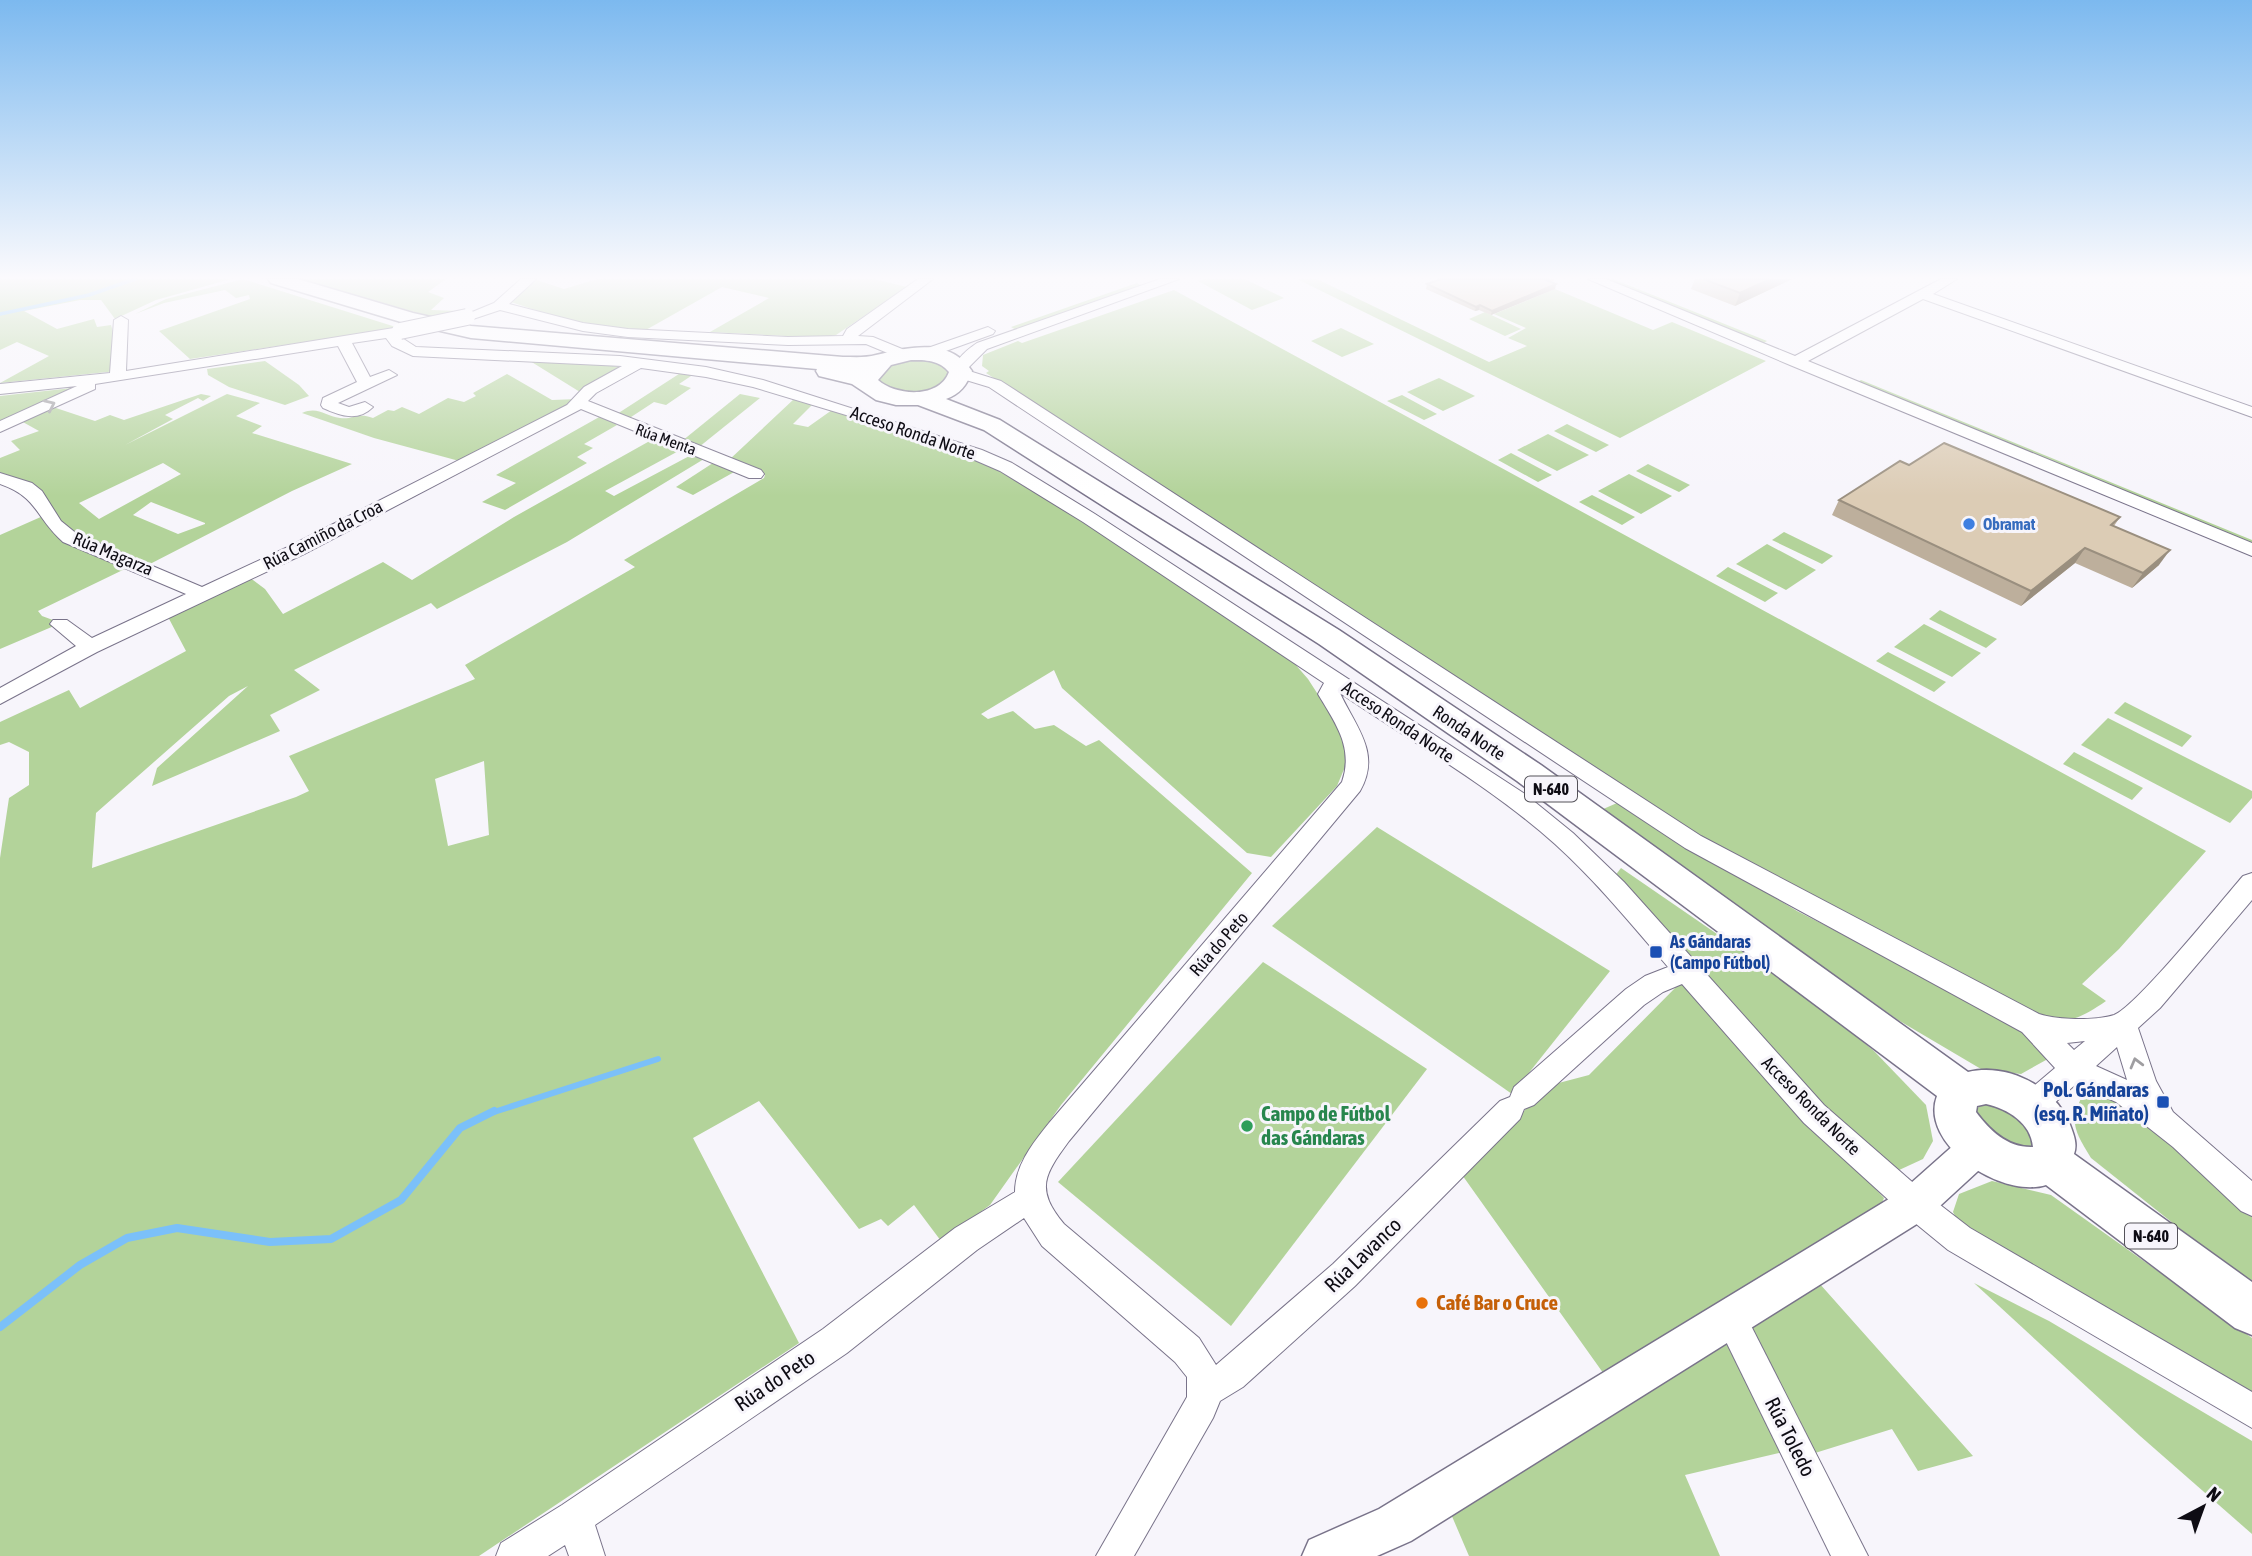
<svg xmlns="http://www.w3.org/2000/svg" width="2252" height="1556" font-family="'Asap Condensed',sans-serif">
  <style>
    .green { fill: #b3d39a; fill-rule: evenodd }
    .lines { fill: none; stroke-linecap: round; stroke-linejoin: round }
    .stream-far2 { stroke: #7bc0f9; stroke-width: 3.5 }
    .stream-far1 { stroke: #7bc0f9; stroke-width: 6 }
    .stream { stroke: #7bc0f9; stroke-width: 8 }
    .minor-casing { stroke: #79738a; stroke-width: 2 }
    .major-casing { stroke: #79738a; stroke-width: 3 }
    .highway-casing { stroke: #79738a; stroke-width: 3 }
    .minor { fill: #fff; fill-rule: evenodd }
    .major { fill: #fff; fill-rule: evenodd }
    .highway { fill: #fff; fill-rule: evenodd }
    .minor-bridge-casing { stroke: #79738a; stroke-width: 18; stroke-linecap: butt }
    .minor-bridge { stroke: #fff; stroke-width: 16 }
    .wall { fill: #bdaf9c }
    .shaded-wall { fill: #9a8f7f }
    .building { fill: #dcccb5; stroke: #9a8f7f; stroke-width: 2 }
    .oneway { stroke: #9f9ea1 }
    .shop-dot { fill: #3f7fe0; stroke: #f7f5fb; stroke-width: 2.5 }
    .transit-dot { fill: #1a4fb4; stroke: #f7f5fb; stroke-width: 2.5 }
    .leisure-dot { fill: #2e9e5b; stroke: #f7f5fb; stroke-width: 2.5 }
    .food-dot { fill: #e8710a; stroke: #f7f5fb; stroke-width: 2.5 }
    .labels { text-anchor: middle; stroke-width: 6; stroke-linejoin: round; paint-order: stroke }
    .far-street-label { font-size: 16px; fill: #0e0c14; stroke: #f7f5fb }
    .far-shop-label { font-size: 16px; font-weight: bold; fill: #366cbe; stroke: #f7f5fb; text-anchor: start }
    .shield { fill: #f7f5fb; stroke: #545259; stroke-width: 2 }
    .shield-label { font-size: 16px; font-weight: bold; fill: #0e0c14 }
    .street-label { font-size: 18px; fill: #0e0c14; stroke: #f7f5fb }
    .transit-label { font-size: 18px; font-weight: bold; fill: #164399; stroke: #f7f5fb; text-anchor: start }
    .near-transit-label { font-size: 21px; font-weight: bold; fill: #164399; stroke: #f7f5fb; text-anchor: end }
    .near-leisure-label { font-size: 21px; font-weight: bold; fill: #27864d; stroke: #f7f5fb; text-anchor: start }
    .near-street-label { font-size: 21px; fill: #0e0c14; stroke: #f7f5fb }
    .near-food-label { font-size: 21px; font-weight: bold; fill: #c56008; stroke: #f7f5fb; text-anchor: start }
  </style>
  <rect width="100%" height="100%" fill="#f7f5fb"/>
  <g class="green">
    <polygon points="0,279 231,279 156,300 115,319 101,300 80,300 24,311 57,329 94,319 97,327 111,325 115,338 117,371 0,383 49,356 17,342 0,350"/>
    <polygon points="243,279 399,328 190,359 159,331 250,299 249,295 236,298 225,290 164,303 135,314 166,299"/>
    <polygon points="301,279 446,279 428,292 444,298 431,310 460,311 438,319"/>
    <polygon points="534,279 564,289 597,279 874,279 907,287 836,335 823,338 710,332 769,298 722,287 644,331 565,320 511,302"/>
    <polygon points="1204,279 1245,279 1284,298 1252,310 1198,281"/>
    <polygon points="1297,279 1317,279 1489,362 1527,346 1508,338 1526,328 1494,314 1555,289 1653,330 1672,322 1766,361 1620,438"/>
    <polygon points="1603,279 1613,279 1767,341 1762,344"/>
    <polygon points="1137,283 1142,286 1016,330 1011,327"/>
    <path d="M1174,290L2206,851L2119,949L2082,984L2106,1001C2087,1014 2076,1021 2053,1021L1825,908L1739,862L986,373L989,371L982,366L983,355L1018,341L1022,343Z"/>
    <polygon points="1485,312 1521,329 1505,336 1469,319"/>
    <polygon points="1341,328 1374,344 1342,357 1311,341"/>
    <path d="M920,356L952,368L949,382C921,394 905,398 878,382L877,374L882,367Z"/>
    <polygon points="265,361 299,385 309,396 285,405 229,387 208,375 207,369"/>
    <polygon points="530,361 599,364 626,368 580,392"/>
    <polygon points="682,372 694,374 679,384 691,388 666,405 654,402 628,419 617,414"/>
    <path d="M507,374L552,400L578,399L463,462L374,438L302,413C318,406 325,416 340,418C353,420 357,412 373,418L388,410L394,411L402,407L419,414L448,398L464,402L476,396L473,393Z"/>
    <polygon points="1439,378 1475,396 1443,411 1407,392"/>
    <polygon points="1861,380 2252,540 2252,546 1856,383"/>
    <polygon points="72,388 0,423 0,396"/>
    <path d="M201,394L211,396L203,401L198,398L165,415L173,419L125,445L227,394L260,403L236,416L262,426L252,433L352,464L292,491L148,565L75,536L0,476V458L20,450L11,441L39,431L21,421L53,407L95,421L110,415L124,420ZM163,463L181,474L99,519L79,503ZM151,502L205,523V524L178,534L133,515Z"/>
    <polygon points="740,394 760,398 699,447 682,441"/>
    <polygon points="1402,395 1437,414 1424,420 1387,401"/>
    <path d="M794,399L812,405L793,424L808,427L832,410L913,436L993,467L1063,509L1288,656L1308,679L1346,738L1347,762L1337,786L1271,857L1247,853L1062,688L1054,670L981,714L988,719L1013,711L1035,729L1054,725L1086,746L1099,740L1252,873L1061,1105L990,1205L941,1241L914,1205L888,1226L881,1219L859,1229L759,1101L693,1138L799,1343L479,1556H0V858L9,798L29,785V752L9,742L0,745V722L69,690L80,708L186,651L167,615L249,577L265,589L283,614L383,562L412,580L514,517L655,438L684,448L605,491L614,496L695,453L704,459L567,542L437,609L431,603L294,670L320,690L270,715L280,731L152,786L157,768L248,686L229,696L96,813L92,868L296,797L309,791L289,756L475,679L465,665L635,567L624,560L764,478L765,475L729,460ZM484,761L489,835L448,846L435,779Z"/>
    <polygon points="601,416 617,425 584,444 593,448 577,457 587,463 505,510 482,502 516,483 496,475"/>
    <polygon points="1567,424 1609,445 1596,452 1554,431"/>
    <polygon points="1548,434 1589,455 1557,471 1517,450"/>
    <polygon points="1511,453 1552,475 1538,482 1498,460"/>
    <polygon points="713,463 736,471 693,495 676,487"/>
    <polygon points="1648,464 1690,485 1679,492 1636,471"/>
    <polygon points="1629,474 1672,496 1641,514 1598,491"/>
    <polygon points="1592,495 1635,517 1622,525 1579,502"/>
    <polygon points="43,516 129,567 38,611 42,616 61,623 0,649 0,535"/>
    <polygon points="1784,532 1833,556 1822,564 1772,540"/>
    <polygon points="1767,544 1816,570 1786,590 1736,564"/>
    <polygon points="1728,567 1778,593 1765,602 1716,576"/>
    <polygon points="1940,610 1997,639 1986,648 1929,619"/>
    <polygon points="1924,624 1981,653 1952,677 1894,647"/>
    <polygon points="1888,652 1946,682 1934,692 1876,661"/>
    <polygon points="2125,702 2192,736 2182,747 2114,713"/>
    <polygon points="2108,718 2252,791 2252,798 2230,823 2081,745"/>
    <polygon points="2074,752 2143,788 2132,800 2063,764"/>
    <polygon points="1617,803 1797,911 2016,1023 2045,1042 2046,1060 2021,1074 1981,1069 1898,1020 1601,810"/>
    <polygon points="1377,827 1610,971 1512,1094 1272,926"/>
    <polygon points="1621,868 1810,998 1874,1051 1926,1105 1933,1141 1923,1159 1897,1171 1847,1135 1614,877"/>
    <polygon points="1263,962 1427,1069 1231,1326 1058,1182"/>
    <polygon points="1680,983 1690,987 1884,1198 1880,1207 1606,1377 1460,1172 1551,1085 1589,1075"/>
    <path d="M2086,1087L2116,1092L2252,1215V1286L2091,1158C2071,1125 2070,1122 2086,1087Z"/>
    <polygon points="1990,1102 2024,1116 2035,1144 2030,1150 2020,1152 1978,1128 1976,1110 1981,1104"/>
    <polygon points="1992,1181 2051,1195 2252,1338 2252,1401 1961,1228 1953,1212 1959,1194"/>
    <polygon points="1819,1283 1973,1456 1918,1471 1892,1429 1815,1453 1749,1327"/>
    <polygon points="1974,1283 2049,1321 2252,1441 2252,1534 2139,1435"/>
    <polygon points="1720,1338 1734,1348 1783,1452 1685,1475 1720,1556 1469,1556 1451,1514"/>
  </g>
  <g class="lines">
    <polyline class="stream-far2" points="0,314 89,295 135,279"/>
    <polyline class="stream-far1" points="491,1113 658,1059"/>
    <polyline class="stream" points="0,1327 80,1265 127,1238 177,1228 270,1242 331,1239 401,1200 460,1128 494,1111"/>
    <defs>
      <g id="minor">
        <polygon points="521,279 536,279 509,304 583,323 628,329 788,337 843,336 847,329 918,279 933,279 858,336 873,337 907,351 910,354 902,359 866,344 788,345 628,337 583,331 500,310 467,321 460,317 494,303"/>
        <path d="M1160,279H1179L987,349L966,370L1001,381L1701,836L2039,1014C2056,1020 2096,1021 2114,1015C2136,1007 2222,900 2243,876L2252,873V900L2160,1008L2138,1028L2156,1081L2173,1112L2252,1181V1216L2241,1211L2173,1147L2116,1102L2076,1084L2042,1114L2032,1118L2022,1114L2018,1105L2022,1096L2055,1068L2022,1032L1685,848L989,387L956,377L953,374C953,362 965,351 977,343ZM2085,1041L2074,1050L2067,1043ZM2117,1047L2127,1080L2096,1066Z"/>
        <polygon points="1588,279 1606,279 1795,356 1941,279 1957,279 1933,294 2252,407 2252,417 1923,299 1808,361 2252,543 2252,556 1790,365"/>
        <path d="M121,316L128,320L126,371L400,327L407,331L399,336L416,347L620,356L706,367L763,380L982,450L1012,463L1095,514L1525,794L1573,833L1624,882L1824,1105L1926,1194L1970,1228L2252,1392V1428L1948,1250L1904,1214L1804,1123L1682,984L1663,992L1644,1005L1534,1105L1524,1109L1520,1119L1355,1286L1243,1387L1220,1401L1213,1418L1134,1556H1096L1187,1397V1377L1175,1362L1042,1246L1024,1218L977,1250L847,1353L595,1525L605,1556H569L565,1545L548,1556H496L501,1543L562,1505L823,1329L955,1228L1015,1192C1015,1165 1033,1143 1049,1123L1342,782C1354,747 1335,723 1318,694L1324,683L1083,522L1000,471L970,458L856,418L753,387L706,377L641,368L596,393L588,401L761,470L764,474L761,478H749L581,409L304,554L97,652L0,704V688L76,646L50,624L53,620H67L92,638L186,594L63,542C35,517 38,497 0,484V473L32,483L42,491L61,521L77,534L202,587L290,546L567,405L584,387L622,366L413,356L392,346L386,338L352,343L370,377L389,370L397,375L338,403L349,407L365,402L373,407C358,422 341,416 323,408L321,405L323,398L357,382L338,346L95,384V389L0,432V421L77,386L0,394V384L110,373L114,320ZM1340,693C1412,742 1490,786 1555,844C1596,881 1632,925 1668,967L1645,976L1626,989L1514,1087L1510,1097L1500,1101L1333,1264L1216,1365L1199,1338L1064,1224C1035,1189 1044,1175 1069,1141L1360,791C1382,753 1355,726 1340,693Z"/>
        <polygon points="988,327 995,331 993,334 932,356 922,356 919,353 922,350"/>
        <polygon points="1730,1301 1741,1306 1868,1556 1831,1556 1714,1317 1719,1306"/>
      </g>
      <polygon id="major" points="1977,1131 1990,1136 1995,1148 1990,1160 1928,1217 1411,1541 1377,1556 1302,1556 1309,1540 1379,1509 1902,1191 1964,1136"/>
      <path id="highway" d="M268,279H298L413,313L471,326L843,357C854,357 866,358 876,355C910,347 949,337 972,371C967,385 960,394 946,399L1000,420L1339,630L1541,765L1968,1072C2007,1063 2052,1085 2069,1122C2073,1133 2078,1143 2074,1154L2252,1282V1335L2235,1328L2046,1185C2001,1199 1919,1144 1937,1096L1517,781L1319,644L984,430L918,405H896L876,400L852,384L819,376L816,371L817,369L471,338L401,322L271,283ZM911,360C926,360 939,360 949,372C939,399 896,396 878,380L891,365ZM1986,1104C2008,1109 2031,1123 2033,1147C2008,1148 1990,1131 1976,1112L1977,1106Z"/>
    </defs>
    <use href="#minor" class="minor-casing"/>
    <use href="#major" class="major-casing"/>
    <use href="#highway" class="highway-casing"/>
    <use href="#minor" class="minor"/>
    <use href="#major" class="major"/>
    <use href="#highway" class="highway"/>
    <defs>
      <polyline id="minor-bridge" points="400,331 467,317"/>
    </defs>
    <use href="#minor-bridge" class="minor-bridge-casing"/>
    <use href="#minor-bridge" class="minor-bridge"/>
  </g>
  <g class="wall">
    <polygon points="1441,279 1554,279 1554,281 1551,282 1556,284 1555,289 1491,315 1479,310 1475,311 1426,289 1427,284"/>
    <polygon points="1695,279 1792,279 1735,306 1691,289"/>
    <polygon points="1909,465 2120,517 2114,526 2159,565 2132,588 2075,563 2021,606 1832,515 1839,500"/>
  </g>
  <g class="shaded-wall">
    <polygon points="1770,279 1792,279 1735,306 1740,293"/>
    <polygon points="1556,284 1555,289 1491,315 1492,311"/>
    <polygon points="1480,305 1479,310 1475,311 1476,307"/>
    <polygon points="2085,548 2075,563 2021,606 2031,591"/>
    <polygon points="2170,550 2159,565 2132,588 2143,573"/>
  </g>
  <g class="building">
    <polygon points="1441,279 1549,279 1546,280 1556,284 1492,311 1480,305 1476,307 1427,284"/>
    <polygon points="1703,279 1770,279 1740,293"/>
    <polygon points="1944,443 2120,517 2111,525 2170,550 2143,573 2085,548 2031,591 1839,500 1900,461 1909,465"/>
  </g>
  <defs><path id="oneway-chevron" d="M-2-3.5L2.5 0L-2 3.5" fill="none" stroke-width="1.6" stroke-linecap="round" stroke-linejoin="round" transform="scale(1.75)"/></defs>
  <g class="oneway">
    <use href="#oneway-chevron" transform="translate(50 405) rotate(-25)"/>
    <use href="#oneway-chevron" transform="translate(2136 1063) rotate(-105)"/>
  </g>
  <linearGradient id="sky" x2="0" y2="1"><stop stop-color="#7cb9ef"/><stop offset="0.56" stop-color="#fbfafd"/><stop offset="1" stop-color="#fbfafd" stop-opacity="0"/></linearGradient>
  <rect width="2252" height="496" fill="url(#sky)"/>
  <circle class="shop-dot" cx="1969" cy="524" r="7"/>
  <g class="transit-dot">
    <rect x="1649" y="945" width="14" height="14" rx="3.5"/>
    <rect x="2156" y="1095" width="14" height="14" rx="3.5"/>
  </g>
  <circle class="leisure-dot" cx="1247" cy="1126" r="7"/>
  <circle class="food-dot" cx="1422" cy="1303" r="7"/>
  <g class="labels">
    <g class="far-street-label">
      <text transform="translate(666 439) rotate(20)" y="6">Rúa Menta</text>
    </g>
    <g class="far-shop-label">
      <text x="1983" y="530">Obramat</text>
    </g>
    <g class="shield">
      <rect x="1525" y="776.5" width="52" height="25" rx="5"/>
      <rect x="2125" y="1223.5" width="52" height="25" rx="5"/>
    </g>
    <g class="shield-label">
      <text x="1551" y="795">N-640</text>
      <text x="2151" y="1242">N-640</text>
    </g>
    <g class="street-label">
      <text transform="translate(913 433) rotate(19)" y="6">Acceso Ronda Norte</text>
      <text transform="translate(323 535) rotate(-27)" y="6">Rúa Camiño da Croa</text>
      <text transform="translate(113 554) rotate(23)" y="6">Rúa Magarza</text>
      <text transform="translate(1398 722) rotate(34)" y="6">Acceso Ronda Norte</text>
      <text transform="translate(1469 733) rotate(34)" y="6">Ronda Norte</text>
      <text transform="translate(1219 944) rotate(-49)" y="6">Rúa do Peto</text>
      <text transform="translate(1811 1106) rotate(45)" y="6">Acceso Ronda Norte</text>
    </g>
    <g class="transit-label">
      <text x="1670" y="948">As Gándaras<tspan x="1670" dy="21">(Campo Fútbol)</tspan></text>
    </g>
    <g class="near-transit-label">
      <text x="2149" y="1097">Pol. Gándaras<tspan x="2149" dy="24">(esq. R. Miñato)</tspan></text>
    </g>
    <g class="near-leisure-label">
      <text x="1261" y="1121">Campo de Fútbol<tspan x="1261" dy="24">das Gándaras</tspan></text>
    </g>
    <g class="near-street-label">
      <text transform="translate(1363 1255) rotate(-44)" y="7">Rúa Lavanco</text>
      <text transform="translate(775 1381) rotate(-34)" y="7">Rúa do Peto</text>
      <text transform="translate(1790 1437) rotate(63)" y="7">Rúa Toledo</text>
    </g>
    <g class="near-food-label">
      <text x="1436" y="1310">Café Bar o Cruce</text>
    </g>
  </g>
  <g transform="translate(2203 1507) rotate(41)" stroke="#f7f5fb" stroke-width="5" paint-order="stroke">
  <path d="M0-5L12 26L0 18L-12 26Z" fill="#0e0c14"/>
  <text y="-10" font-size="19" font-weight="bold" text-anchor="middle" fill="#0e0c14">N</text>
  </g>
</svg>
